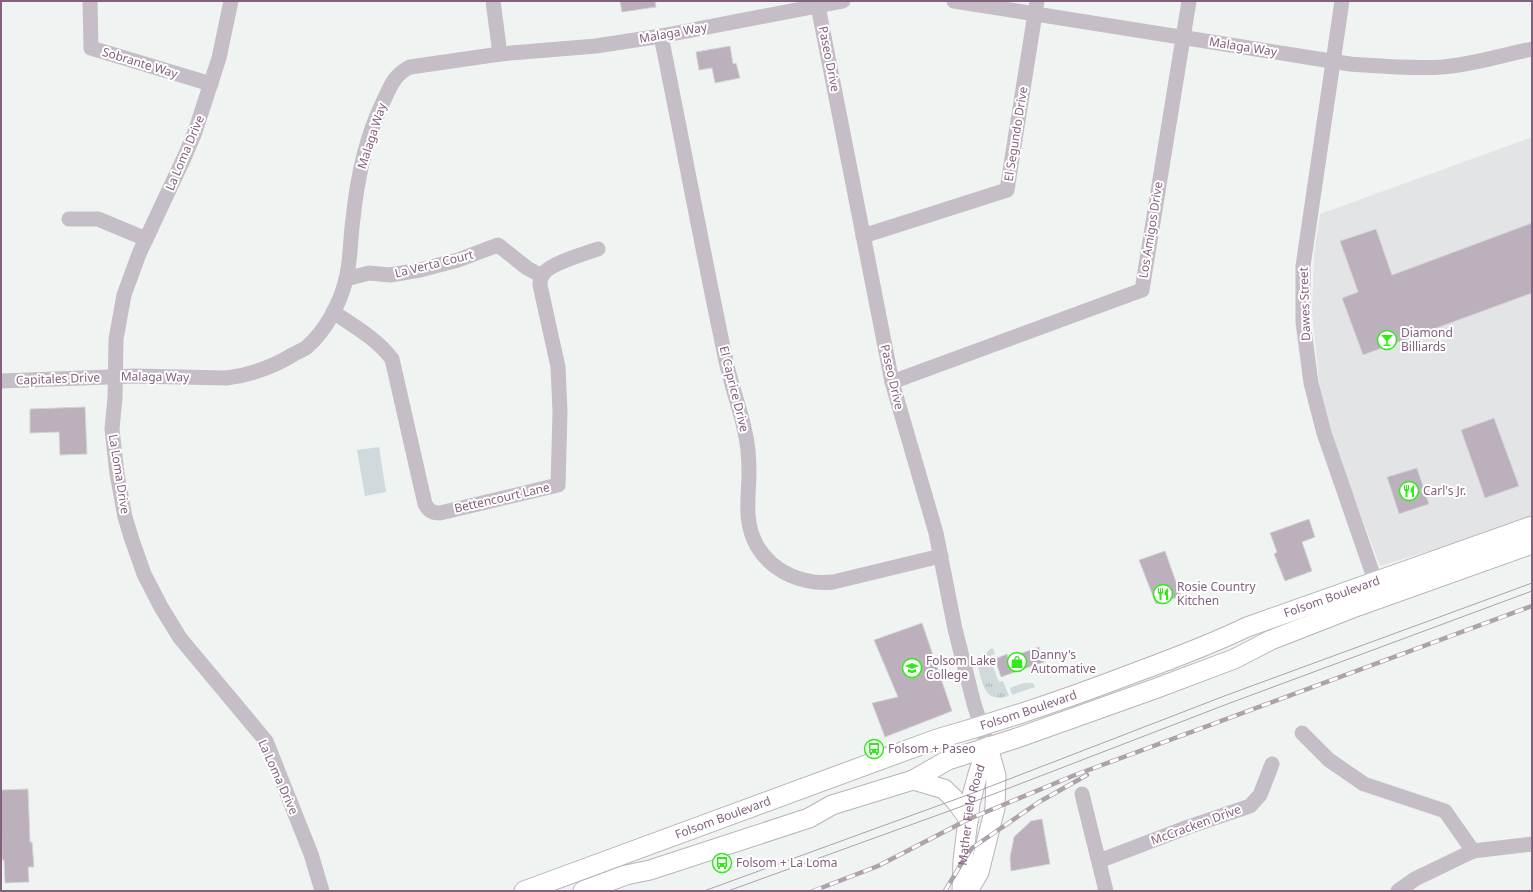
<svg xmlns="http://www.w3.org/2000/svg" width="1533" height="892" font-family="'Noto Sans',sans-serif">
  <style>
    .built { fill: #e3e4e5 }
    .grass { fill: url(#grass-tufts) }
    .pitch { fill: #d0d9db }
    .building { fill: #bbb0bc; stroke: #d2d5d4 }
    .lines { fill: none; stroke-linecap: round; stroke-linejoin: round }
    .major-casing { stroke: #bab2b9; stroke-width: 21 }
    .minor { stroke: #c6bec6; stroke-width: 15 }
    .major { stroke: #fff; stroke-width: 19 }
    .tram { stroke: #ada1ac; stroke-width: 1 }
    .rail-casing { stroke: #ada1ac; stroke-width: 4.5 }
    .rail { stroke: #fff; stroke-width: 3; stroke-dasharray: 9; stroke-linecap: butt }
    .labels { text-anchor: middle; stroke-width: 4; stroke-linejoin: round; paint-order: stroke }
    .street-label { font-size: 12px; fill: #82617f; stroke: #fff }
    .poi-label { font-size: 12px; fill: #82617f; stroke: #fff; text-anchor: start }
  </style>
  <defs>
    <pattern id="grass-tufts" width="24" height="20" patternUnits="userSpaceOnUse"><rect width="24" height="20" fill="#d0d9db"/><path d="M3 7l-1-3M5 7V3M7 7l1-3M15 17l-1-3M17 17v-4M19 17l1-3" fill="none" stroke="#aeb3b7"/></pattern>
  </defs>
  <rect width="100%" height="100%" fill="#eff4f2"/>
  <polygon class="built" points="1532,137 1532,517 1492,532 1380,566 1334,445 1320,389 1312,313 1314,255 1320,214"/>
  <g class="grass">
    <path d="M993,648L995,654L990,656V659L999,682L1003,681L1009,696C983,704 983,683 977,663L990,649Z"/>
    <polygon points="1024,683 1033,683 1035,687 1012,695 1010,688"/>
  </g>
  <polygon class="pitch" points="379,447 386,492 365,496 357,450"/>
  <g class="building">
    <polygon points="620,1 655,1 656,7 622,12"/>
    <polygon points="730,46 733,64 736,63 740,78 715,83 712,68 699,70 696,52"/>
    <polygon points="1532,223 1532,293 1363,355 1342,298 1358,292 1340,241 1376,229 1392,275"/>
    <polygon points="85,407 87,454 60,455 59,432 30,433 30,409"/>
    <polygon points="1494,418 1519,486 1485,498 1461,430"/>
    <polygon points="1417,468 1429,504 1399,514 1387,477"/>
    <polygon points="1309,519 1315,537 1302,542 1312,571 1285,581 1274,554 1277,552 1270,533"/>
    <polygon points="1165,551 1181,596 1156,604 1139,560"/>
    <polygon points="922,623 952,711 885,737 872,703 898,697 874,640"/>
    <polygon points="1039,647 1044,662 1001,677 995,659 1007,654 1008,658"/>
    <polygon points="28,789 30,842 32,842 34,867 28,867 29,882 5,883 4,860 2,860 1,790"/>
    <polygon points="1042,819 1050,864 1011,871 1010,858 1014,837 1031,821"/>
  </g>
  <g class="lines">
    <defs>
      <g id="major">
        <polyline points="913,780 944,789 954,799 969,819"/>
        <path id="s1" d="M524,891L937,739C1004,720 1069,698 1134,673C1172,659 1210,645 1247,627L1532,526"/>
        <polyline points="583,891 626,875 650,870 809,818 832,805 913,780 948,760 1014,739 1157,688 1234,659 1271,640 1358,606 1532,544"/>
        <path id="s2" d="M962,891L963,861L970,803L978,774L988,747"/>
        <polyline points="968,891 979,872 995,808 996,776 988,747"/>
      </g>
    </defs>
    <use href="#major" class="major-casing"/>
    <g class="minor">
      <polyline points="90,1 91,48 211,84"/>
      <polyline points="231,1 219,58 195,132 184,158 139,254 124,295 116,339 115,398 112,429 117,474 125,517 132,540 144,574 161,607 180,638 266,741 311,854 322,891"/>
      <polyline points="493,1 500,54"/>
      <polyline points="817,1 892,382 936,533 955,629 974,704 988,747"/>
      <path d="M954,1L1350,64C1380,66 1411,69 1442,67C1472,65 1502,55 1532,49"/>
      <polyline points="1342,1 1303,266 1303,322 1311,383 1324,433 1379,592"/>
      <path d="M661,36C683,144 703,253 726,361C731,385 740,408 745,432C748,445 749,458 749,472C749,499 743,520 757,546C773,573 804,585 833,582L941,556"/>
      <polyline points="69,219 98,219 146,239"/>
      <polyline points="863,236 1007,190 1037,1"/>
      <polyline points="346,279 369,273 390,275 420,270 458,260 498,245 527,268 542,276"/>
      <path d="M333,312C354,326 377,339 392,359L425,504C429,511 432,513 440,513L558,485L560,412L558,367L540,285C540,281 541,276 544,273C550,264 586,253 598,249"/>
      <path d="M1,381L135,376L226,378C251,375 273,367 294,354C298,352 303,350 307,347C326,330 340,304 346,279C351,259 350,239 353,219C357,180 365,140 382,104C390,88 393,75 410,67L500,54L596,46L661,36L843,1"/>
      <polyline points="892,382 1142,290 1189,1"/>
      <polyline points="1302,733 1329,760 1364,784 1445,811 1473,851 1532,844"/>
      <polyline points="1082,794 1106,891"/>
      <polyline points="1099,861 1188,827 1250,806 1260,795 1272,764"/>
      <polyline points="1398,891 1415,879 1473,851"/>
    </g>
    <use href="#major" class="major"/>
    <g class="tram">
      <polyline points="704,891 973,793 1227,695 1532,583"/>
      <polyline points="728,891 960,807 1230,703 1532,591"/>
    </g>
    <defs>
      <g id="rail">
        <polyline points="813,891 878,866 969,819 1075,775 1532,606"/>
        <polyline points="945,891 963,861 972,848 1039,802 1087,775"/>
      </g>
    </defs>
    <use href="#rail" class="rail-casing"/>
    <use href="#rail" class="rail"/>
  </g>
  <defs>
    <symbol id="bar-ring" viewBox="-11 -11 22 22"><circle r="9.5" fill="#fff" stroke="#30eb19" stroke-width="1.5"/><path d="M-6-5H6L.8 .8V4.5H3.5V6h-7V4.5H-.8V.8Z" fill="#30eb19"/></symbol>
    <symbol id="restaurant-ring" viewBox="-11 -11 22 22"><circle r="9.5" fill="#fff" stroke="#30eb19" stroke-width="1.5"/><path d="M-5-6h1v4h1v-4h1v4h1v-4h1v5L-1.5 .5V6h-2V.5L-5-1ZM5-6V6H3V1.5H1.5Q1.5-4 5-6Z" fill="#30eb19"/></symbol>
    <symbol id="shop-ring" viewBox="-11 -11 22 22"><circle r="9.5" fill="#fff" stroke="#30eb19" stroke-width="1.5"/><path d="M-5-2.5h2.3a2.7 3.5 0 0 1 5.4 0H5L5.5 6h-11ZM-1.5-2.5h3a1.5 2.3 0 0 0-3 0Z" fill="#30eb19"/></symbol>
    <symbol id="university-ring" viewBox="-11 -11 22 22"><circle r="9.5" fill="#fff" stroke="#30eb19" stroke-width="1.5"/><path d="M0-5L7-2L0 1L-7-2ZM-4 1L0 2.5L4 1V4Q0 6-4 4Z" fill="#30eb19"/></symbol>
    <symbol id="bus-ring" viewBox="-11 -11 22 22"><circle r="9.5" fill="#fff" stroke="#30eb19" stroke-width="1.5"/><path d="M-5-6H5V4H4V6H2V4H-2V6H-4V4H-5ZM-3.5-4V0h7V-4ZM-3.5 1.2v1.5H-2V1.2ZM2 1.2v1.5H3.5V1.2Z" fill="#30eb19"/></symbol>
  </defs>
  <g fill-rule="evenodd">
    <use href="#bar-ring" x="1376" y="329" width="22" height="22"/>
    <use href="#restaurant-ring" x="1398" y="480" width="22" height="22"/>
    <use href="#restaurant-ring" x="1152" y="583" width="22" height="22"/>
    <use href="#shop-ring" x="1006" y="651" width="22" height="22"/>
    <use href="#university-ring" x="901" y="657" width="22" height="22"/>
    <use href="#bus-ring" x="863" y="738" width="22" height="22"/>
    <use href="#bus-ring" x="711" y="852" width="22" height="22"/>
  </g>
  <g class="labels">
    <g class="street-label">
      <text transform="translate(673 33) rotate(-10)" y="4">Malaga Way</text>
      <text transform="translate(1243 47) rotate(9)" y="4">Malaga Way</text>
      <text transform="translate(829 59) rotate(79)" y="4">Paseo Drive</text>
      <text transform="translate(140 63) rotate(17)" y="4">Sobrante Way</text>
      <text transform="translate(1016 134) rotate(-81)" y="4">El Segundo Drive</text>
      <text transform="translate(372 136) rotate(-72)" y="4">Malaga Way</text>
      <text transform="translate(185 153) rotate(-67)" y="4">La Loma Drive</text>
      <text transform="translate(1151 230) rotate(-81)" y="4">Los Amigos Drive</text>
      <text transform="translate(434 264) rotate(-14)" y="4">La Verta Court</text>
      <text transform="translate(1305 304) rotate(-92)" y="4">Dawes Street</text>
      <text transform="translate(155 377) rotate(1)" y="4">Malaga Way</text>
      <text transform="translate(892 377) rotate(77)" y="4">Paseo Drive</text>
      <text transform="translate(58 379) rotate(-2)" y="4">Capitales Drive</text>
      <text transform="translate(734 389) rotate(76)" y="4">El Caprice Drive</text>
      <text transform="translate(119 474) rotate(81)" y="4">La Loma Drive</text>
      <text transform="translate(502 498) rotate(-13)" y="4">Bettencourt Lane</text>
      <text dy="4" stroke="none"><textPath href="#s1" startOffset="860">Folsom Boulevard</textPath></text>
      <text dy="4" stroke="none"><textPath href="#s1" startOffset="536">Folsom Boulevard</textPath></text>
      <text transform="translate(278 777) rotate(66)" y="4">La Loma Drive</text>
      <text dy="4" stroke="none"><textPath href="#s2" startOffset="77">Mather Field Road</textPath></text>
      <text dy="4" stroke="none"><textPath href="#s1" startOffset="212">Folsom Boulevard</textPath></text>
      <text transform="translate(1196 825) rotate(-20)" y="4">McCracken Drive</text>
    </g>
    <g class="poi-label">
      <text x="1401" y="337">Diamond<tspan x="1401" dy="14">Billiards</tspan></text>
      <text x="1423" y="495">Carl's Jr.</text>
      <text x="1177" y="591">Rosie Country<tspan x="1177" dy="14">Kitchen</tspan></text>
      <text x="1031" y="659">Danny's<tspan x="1031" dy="14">Automative</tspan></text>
      <text x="926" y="665">Folsom Lake<tspan x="926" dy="14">College</tspan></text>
      <text x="888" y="753">Folsom + Paseo</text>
      <text x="736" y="867">Folsom + La Loma</text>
    </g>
  </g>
  <rect width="1533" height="892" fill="none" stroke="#82617f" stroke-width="4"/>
</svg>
